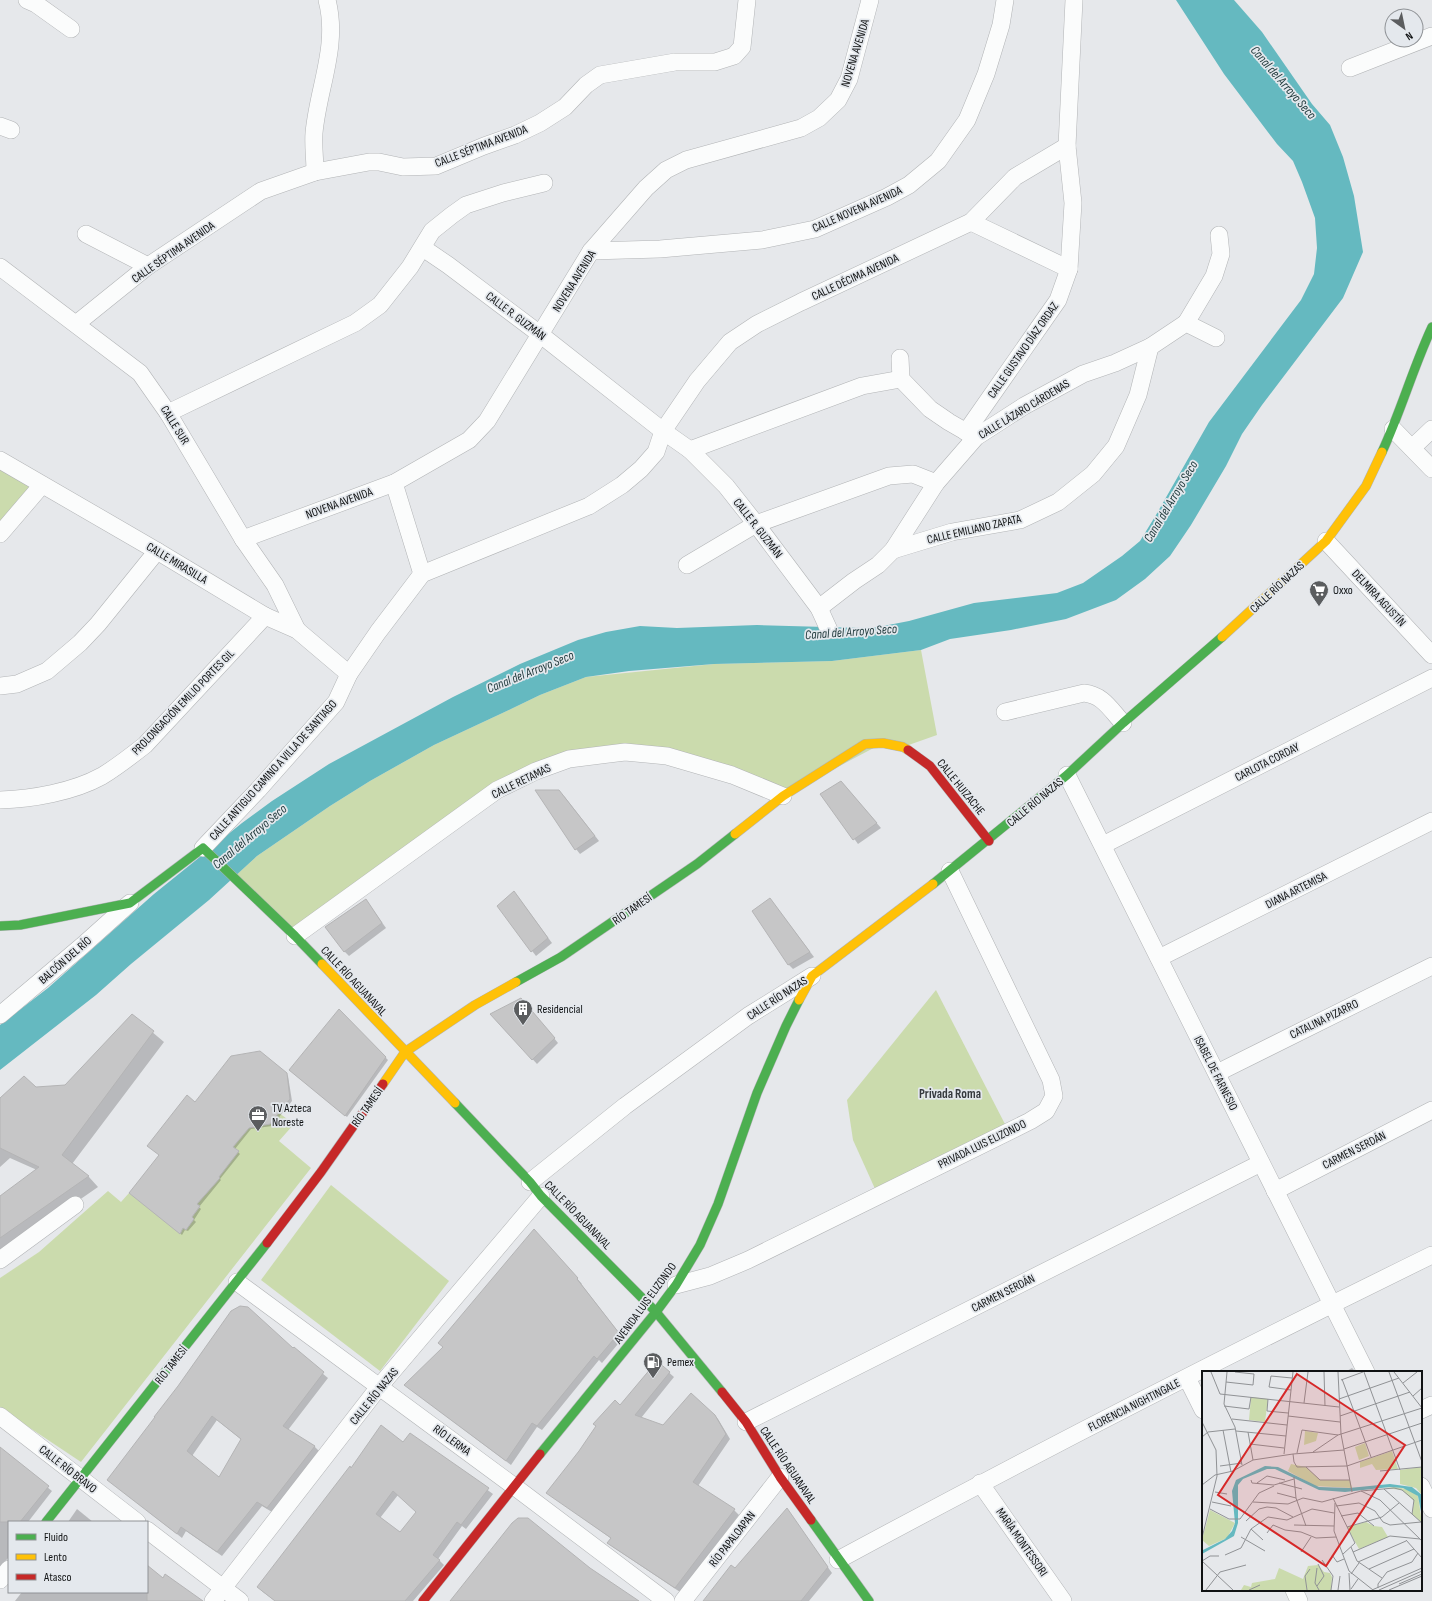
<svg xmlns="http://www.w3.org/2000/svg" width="1432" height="1601" font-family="'Sofia Sans Condensed',sans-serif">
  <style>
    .green { fill: #cbdbad }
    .water { fill: #65b9c0 }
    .shadow { fill: #0003; fill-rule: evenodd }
    .building { fill: #c6c6c7; stroke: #b4b4b5; fill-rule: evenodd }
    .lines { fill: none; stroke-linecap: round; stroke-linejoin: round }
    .street-casing { stroke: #b2b4b6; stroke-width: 18 }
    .fast-casing { stroke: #b2b4b6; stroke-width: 10 }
    .slow-casing { stroke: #b2b4b6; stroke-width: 10 }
    .jam-casing { stroke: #b2b4b6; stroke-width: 10 }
    .street { stroke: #fbfcfc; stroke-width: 17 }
    .fast { stroke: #4caf50; stroke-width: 9 }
    .slow { stroke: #ffc107; stroke-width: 9 }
    .jam { stroke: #c62828; stroke-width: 9 }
    .labels { text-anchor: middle; stroke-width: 3.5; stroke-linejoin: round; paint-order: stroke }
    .street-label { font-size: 12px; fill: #101213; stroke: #e4e8ed }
    .poi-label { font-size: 12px; fill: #101213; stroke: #e4e8ed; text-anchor: start }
    .water-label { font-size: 13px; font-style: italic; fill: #233c3e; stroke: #e4e8ed }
    .neighbourhood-label { font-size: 13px; font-weight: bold; fill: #363a3e; stroke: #e4e8ed }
    .inset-road { fill: none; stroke: #909295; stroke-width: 1 }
    .view { fill: #d62828; fill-opacity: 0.15; stroke: #d62828; stroke-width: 2 }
    .inset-edge { fill: none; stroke: #101213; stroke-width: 2 }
  </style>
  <rect width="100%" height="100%" fill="#e6e8eb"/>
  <g class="green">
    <polygon points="0,460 42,485 0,534"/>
    <polygon points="921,650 937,735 903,747 883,743 783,796 625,752 536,771 295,936 234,877 257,856 330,806 370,781 434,745 511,709 540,695 586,677 714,664 832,661"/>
    <polygon points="936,990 1007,1128 876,1191 853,1140 847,1100"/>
    <polygon points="279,1113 294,1124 279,1141 311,1168 81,1462 0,1408 0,1278 39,1252 108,1191 121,1202 129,1193 180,1233 183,1228 186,1230 194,1219 192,1217 200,1207 197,1204 220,1178 216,1175 239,1151 233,1147 249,1128 270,1124"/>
    <polygon points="331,1185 449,1281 380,1371 261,1280"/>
  </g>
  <polygon class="water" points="1176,0 1234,0 1262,32 1312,104 1330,125 1343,157 1354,196 1363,252 1343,298 1262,405 1242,434 1226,466 1191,525 1170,556 1145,579 1116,600 1066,619 1011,630 950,639 921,650 832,661 714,664 629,671 586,677 540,695 511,709 434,745 370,781 330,806 257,856 209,900 131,964 96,995 0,1070 0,1025 48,988 154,894 242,823 272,801 329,764 453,697 520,664 578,640 606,632 640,626 677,628 757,625 862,628 878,627 909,621 974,603 1057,593 1083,583 1122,556 1140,541 1156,515 1209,422 1301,300 1314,274 1317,248 1315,218 1302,182 1293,161 1277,144 1224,74"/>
  <g class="shadow">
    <polygon points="841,782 881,828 858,844 822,794"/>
    <polygon points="564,796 599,841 580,854 576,849"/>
    <polygon points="518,897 552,943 536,956 498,906"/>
    <polygon points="770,899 814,957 793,969 789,965 753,911"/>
    <polygon points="366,900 386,928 349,956 344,951"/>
    <polygon points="526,1004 558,1043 537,1064 491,1014"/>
    <polygon points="339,1011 388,1060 347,1117 292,1072"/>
    <polygon points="132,1015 164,1042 72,1164 89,1177 98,1187 0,1255 0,1197 37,1170 10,1158 0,1167 0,1099 35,1088 65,1086"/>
    <polygon points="286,1074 288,1076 292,1101 272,1126 251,1129 235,1149 240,1154 220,1179 221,1180 199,1207 201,1209 194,1220 196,1222 188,1231 185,1230 182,1235 132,1195 195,1103"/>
    <polygon points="538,1235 582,1284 581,1284 623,1338 602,1363 599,1360 542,1430 537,1427 511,1465 410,1389"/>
    <path d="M294,1350L328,1378L288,1430L314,1446L319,1451L272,1512L262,1506L222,1556L186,1531L182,1538L108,1480ZM217,1420L242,1440L219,1479L192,1456Z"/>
    <polygon points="657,1362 674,1377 641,1418 663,1426 713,1414 718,1419 730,1439 698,1486 734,1510 739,1515 680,1592 613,1547 608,1543 612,1539 548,1493 580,1452 597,1427 594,1424 621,1407"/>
    <polygon points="1352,1368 1356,1372 1345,1372"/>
    <path d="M410,1434L493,1494L466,1529L462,1526L438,1559L444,1565L413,1601H275L263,1592L258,1587L351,1469L403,1443ZM398,1495L417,1512L401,1533L380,1518Z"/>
    <polygon points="0,1449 52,1491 28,1522 9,1522 9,1557 0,1567"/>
    <polygon points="77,1509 93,1522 68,1522"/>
    <polygon points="787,1510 832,1573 809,1601 704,1601 735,1570"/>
    <polygon points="147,1566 163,1579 201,1601 15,1601 22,1592 147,1592"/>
  </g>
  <g class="building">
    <polygon points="841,781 877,823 853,840 820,794"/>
    <polygon points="535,790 559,790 595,836 575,850"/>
    <polygon points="514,891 548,938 531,952 497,906"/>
    <polygon points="770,898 810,952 788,965 752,911"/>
    <polygon points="366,899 382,923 344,952 325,927"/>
    <polygon points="521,998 555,1038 532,1060 490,1014"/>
    <polygon points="339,1009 386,1057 345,1116 289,1070"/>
    <polygon points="132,1014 154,1031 62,1155 89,1176 0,1238 0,1196 39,1167 0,1148 0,1098 24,1076 36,1087 65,1085"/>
    <polygon points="260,1051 287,1073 290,1099 270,1124 249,1128 233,1147 239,1151 219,1177 220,1178 197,1204 200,1206 192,1217 194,1219 186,1230 183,1228 180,1234 129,1193 159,1155 147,1146 187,1095 195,1102 231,1056"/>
    <polygon points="534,1229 578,1278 577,1279 619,1333 597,1359 594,1356 537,1426 532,1423 506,1461 404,1385 443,1347 438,1343"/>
    <path d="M240,1306L248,1307L293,1348L294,1347L324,1372L283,1426L315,1446L267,1508L257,1502L217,1552L181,1527L177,1534L107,1480L155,1417H154L178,1386L231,1311ZM212,1416L241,1439L219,1477L187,1451Z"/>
    <polygon points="657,1361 670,1372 635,1415 663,1425 691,1393 715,1415 726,1434 693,1482 735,1509 675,1588 607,1543 611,1538 546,1493 579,1451 596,1426 593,1424 615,1400 620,1405"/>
    <path d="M381,1425L403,1442L410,1433L489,1488L461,1525L457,1522L433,1555L440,1560L405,1601H275L257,1587L350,1466L351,1468ZM393,1491L416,1512L400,1532L376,1514Z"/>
    <polygon points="0,1447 49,1486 20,1522 0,1522"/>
    <polygon points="787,1508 828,1567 801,1601 703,1601 731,1565 735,1568"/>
    <polygon points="518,1518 528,1518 590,1568 639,1601 450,1601 512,1523"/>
    <polygon points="147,1565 163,1578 165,1574 203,1601 147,1601"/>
  </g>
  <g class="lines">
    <defs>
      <g id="street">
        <polyline points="27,0 36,4 71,29"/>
        <polyline points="1350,68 1432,36"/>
        <polyline points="0,126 11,130"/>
        <path d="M315,172C315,159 313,146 314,133C318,88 339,46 327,0"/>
        <polyline points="971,222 1069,269"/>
        <polyline points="86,234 148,266"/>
        <polyline points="423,248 448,265 541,335 663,431 690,450 726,486 756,524 819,608 829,630"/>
        <polyline points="591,251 660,249 762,240 815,229 887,197 909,185 938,161 967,120 986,74 1001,25 1005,0"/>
        <polyline points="0,267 140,373 168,413 243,539 275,585 297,630"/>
        <polyline points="1186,323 1214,276 1221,254 1219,235"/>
        <polyline points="76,324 148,266 261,191 315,172 369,162 379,162 403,167 436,166 484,146 515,135 540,123 565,107 586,85 600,75 675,62 715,62 734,56 742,47 747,0"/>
        <polyline points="900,358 901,379 930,409 949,422 975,437"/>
        <polyline points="168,413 355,323 380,305 410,267 432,231 452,215 466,205 503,193 544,183"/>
        <polyline points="1393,429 1432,469"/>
        <polyline points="966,432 1058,300 1069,269 1073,203 1067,146 1074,0"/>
        <polyline points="1412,448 1432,429"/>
        <polyline points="690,450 862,386 901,379"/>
        <polyline points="0,460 157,551 265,616 297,630 349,674"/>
        <polyline points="394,483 422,574"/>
        <polyline points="0,534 42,485"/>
        <polyline points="243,539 394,483 469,440 487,421 591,251 646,188 666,170 686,160 801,128 819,118 838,100 849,79 870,0"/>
        <polyline points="1326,541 1432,655"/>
        <polyline points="893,550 952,532 1020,520 1058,502 1093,474 1116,446 1138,395 1150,347"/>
        <polyline points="687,565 756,524 889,476 913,474 936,483"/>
        <polyline points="819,608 854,581 878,565 893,550 936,483 976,437 1024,406 1083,374 1115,363 1150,347 1186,323 1216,338"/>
        <polyline points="0,686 17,684 47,671 80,643 98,624 157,551"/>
        <path d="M1005,712L1084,693C1103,695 1110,709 1123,723"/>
        <polyline points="1067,775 1366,1372"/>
        <path d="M0,800C32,799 73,792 102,776C117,767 131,756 145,745L265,616"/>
        <polyline points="1103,845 1432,678"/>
        <polyline points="203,848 258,790 336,702 349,674 378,632 422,574 589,506 622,485 641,469 656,452 663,431 697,381 730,342 757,324 801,302 971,222 1015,177 1067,146"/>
        <polyline points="295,936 497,790 536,771 569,759 625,752 667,756 732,775 783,796"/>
        <polyline points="1159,958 1432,821"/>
        <polyline points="0,1015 82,946 130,903"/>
        <polyline points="1217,1073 1432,966"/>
        <polyline points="530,1182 625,1106 748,1016 812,976"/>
        <polyline points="1275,1191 1432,1110"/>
        <polyline points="0,1260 75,1205"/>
        <polyline points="237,1282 515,1487 666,1601"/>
        <polyline points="676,1285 710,1276 748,1260 1030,1121 1046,1111 1054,1096 1051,1080 950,871"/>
        <polyline points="1187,1378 1203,1410"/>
        <polyline points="1421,1410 1432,1405"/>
        <polyline points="0,1416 137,1522"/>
        <polyline points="746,1422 1261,1163"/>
        <polyline points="980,1483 1063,1601"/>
        <polyline points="1421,1486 1432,1509"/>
        <polyline points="147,1530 240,1601"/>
        <path d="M838,1560C1034,1454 1232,1353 1432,1255"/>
        <polyline points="0,1580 9,1569"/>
        <polyline points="1294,1590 1299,1601"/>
        <polyline points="213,1601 379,1387 541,1196"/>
        <polyline points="683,1601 780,1477"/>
      </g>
      <g id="fast">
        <path d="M1382,452C1401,411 1413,368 1432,327"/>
        <polyline points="933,884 1067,775 1123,723 1222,637"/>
        <polyline points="0,926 20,925 130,903 203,848 295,936 322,964"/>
        <polyline points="516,982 561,957 697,864 735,834"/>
        <polyline points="455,1103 530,1182 541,1196 656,1312 722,1392"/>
        <polyline points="540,1454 656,1312 676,1285 700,1245 718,1204 757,1093 786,1026 799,1000"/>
        <polyline points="811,1520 869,1601"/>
        <polyline points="46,1522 267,1243"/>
      </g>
      <g id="slow">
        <polyline points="1222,637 1326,541 1366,486 1382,452"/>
        <polyline points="735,834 783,796 865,744 883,743 903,747 908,750"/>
        <polyline points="322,964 455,1103"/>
        <polyline points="799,1000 812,976 933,884"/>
        <polyline points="383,1084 405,1052 475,1005 516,982"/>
      </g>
      <g id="jam">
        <polyline points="908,750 930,766 989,841"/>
        <polyline points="267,1243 321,1172 383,1084"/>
        <polyline points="722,1392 746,1422 780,1477 811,1520"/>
        <polyline points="423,1601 540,1454"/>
      </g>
    </defs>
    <use href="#street" class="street-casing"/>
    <use href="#fast" class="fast-casing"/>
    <use href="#slow" class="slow-casing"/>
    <use href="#jam" class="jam-casing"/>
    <use href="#street" class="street"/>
    <use href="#fast" class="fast"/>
    <use href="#slow" class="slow"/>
    <use href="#jam" class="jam"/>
  </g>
  <defs>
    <symbol id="supermarket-pin" viewBox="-11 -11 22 30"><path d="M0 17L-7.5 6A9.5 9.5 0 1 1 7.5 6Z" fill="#5b5d5f" stroke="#e4e8ed"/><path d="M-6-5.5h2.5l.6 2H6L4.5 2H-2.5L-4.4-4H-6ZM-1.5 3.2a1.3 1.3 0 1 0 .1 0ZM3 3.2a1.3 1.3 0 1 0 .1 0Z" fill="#fff"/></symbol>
    <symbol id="building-pin" viewBox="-11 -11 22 30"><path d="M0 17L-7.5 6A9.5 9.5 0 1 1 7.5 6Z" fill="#5b5d5f" stroke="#e4e8ed"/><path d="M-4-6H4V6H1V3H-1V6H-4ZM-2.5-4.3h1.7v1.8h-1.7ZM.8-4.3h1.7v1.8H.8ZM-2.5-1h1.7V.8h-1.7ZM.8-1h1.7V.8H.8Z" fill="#fff"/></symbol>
    <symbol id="office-pin" viewBox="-11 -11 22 30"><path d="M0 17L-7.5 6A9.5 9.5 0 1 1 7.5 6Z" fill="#5b5d5f" stroke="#e4e8ed"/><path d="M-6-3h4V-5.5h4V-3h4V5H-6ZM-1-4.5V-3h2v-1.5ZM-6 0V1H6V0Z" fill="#fff"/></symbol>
    <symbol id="fuel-pin" viewBox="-11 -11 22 30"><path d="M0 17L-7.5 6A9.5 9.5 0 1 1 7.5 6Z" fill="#5b5d5f" stroke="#e4e8ed"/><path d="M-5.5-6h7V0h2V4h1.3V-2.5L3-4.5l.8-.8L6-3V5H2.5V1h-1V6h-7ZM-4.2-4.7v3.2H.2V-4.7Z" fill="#fff"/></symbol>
  </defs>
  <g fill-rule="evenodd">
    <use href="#supermarket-pin" x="1308" y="579" width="22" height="30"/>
    <use href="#building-pin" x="512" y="998" width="22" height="30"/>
    <use href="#office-pin" x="247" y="1104" width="22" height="30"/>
    <use href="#fuel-pin" x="642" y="1351" width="22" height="30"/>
  </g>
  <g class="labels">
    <g class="street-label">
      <text transform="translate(855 53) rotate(-73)" y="4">NOVENA AVENIDA</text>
      <text transform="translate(481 146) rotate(-21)" y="4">CALLE SÉPTIMA AVENIDA</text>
      <text transform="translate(857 209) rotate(-24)" y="4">CALLE NOVENA AVENIDA</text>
      <text transform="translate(173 252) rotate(-35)" y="4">CALLE SÉPTIMA AVENIDA</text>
      <text transform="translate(855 277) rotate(-25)" y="4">CALLE DÉCIMA AVENIDA</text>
      <text transform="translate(574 281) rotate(-58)" y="4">NOVENA AVENIDA</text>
      <text transform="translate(516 316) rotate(37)" y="4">CALLE R. GUZMÁN</text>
      <text transform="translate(1023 350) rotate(-55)" y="4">CALLE GUSTAVO DÍAZ ORDAZ</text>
      <text transform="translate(1024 409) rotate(-31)" y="4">CALLE LÁZARO CÁRDENAS</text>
      <text transform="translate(175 425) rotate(58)" y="4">CALLE SUR</text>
      <text transform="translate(339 503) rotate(-20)" y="4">NOVENA AVENIDA</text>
      <text transform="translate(758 528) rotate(52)" y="4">CALLE R. GUZMÁN</text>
      <text transform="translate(974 529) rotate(-13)" y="4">CALLE EMILIANO ZAPATA</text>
      <text transform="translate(177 563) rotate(31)" y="4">CALLE MIRASILLA</text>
      <text transform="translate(1277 587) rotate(-43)" y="4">CALLE RÍO NAZAS</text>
      <text transform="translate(1379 598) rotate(47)" y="4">DELMIRA AGUSTÍN</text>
      <text transform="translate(183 702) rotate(-46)" y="4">PROLONGACIÓN EMILIO PORTES GIL</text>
      <text transform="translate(1267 762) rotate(-27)" y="4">CARLOTA CORDAY</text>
      <text transform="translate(273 770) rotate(-48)" y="4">CALLE ANTIGUO CAMINO A VILLA DE SANTIAGO</text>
      <text transform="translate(521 781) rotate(-26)" y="4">CALLE RETAMAS</text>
      <text transform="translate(961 787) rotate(51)" y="4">CALLE HUIZACHE</text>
      <text transform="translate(1035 802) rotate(-40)" y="4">CALLE RÍO NAZAS</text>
      <text transform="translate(1296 890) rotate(-27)" y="4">DIANA ARTEMISA</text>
      <text transform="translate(632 909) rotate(-35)" y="4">RÍO TAMESÍ</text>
      <text transform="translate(65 960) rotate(-41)" y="4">BALCÓN DEL RÍO</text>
      <text transform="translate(354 981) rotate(47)" y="4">CALLE RÍO AGUANAVAL</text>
      <text transform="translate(777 998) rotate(-33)" y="4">CALLE RÍO NAZAS</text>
      <text transform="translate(1324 1019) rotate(-26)" y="4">CATALINA PIZARRO</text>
      <text transform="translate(1216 1073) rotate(63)" y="4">ISABEL DE FARNESIO</text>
      <text transform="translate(367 1107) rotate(-55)" y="4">RÍO TAMESÍ</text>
      <text transform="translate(982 1144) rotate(-26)" y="4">PRIVADA LUIS ELIZONDO</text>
      <text transform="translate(1354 1150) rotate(-27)" y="4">CARMEN SERDÁN</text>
      <text transform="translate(578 1215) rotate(46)" y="4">CALLE RÍO AGUANAVAL</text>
      <text transform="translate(1003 1293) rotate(-27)" y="4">CARMEN SERDÁN</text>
      <text transform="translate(645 1303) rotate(-54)" y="4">AVENIDA LUIS ELIZONDO</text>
      <text transform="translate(171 1365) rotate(-52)" y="4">RÍO TAMESÍ</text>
      <text transform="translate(374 1396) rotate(-51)" y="4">CALLE RÍO NAZAS</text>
      <text transform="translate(1134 1405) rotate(-27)" y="4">FLORENCIA NIGHTINGALE</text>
      <text transform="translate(452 1440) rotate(36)" y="4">RÍO LERMA</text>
      <text transform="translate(788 1465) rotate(56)" y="4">CALLE RÍO AGUANAVAL</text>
      <text transform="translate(68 1469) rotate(38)" y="4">CALLE RÍO BRAVO</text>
      <text transform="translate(732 1539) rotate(-52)" y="4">RÍO PAPALOAPAN</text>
      <text transform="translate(1022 1542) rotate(55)" y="4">MARÍA MONTESSORI</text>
    </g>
    <g class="poi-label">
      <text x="1333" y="594">Oxxo</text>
      <text x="537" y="1013">Residencial</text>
      <text x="272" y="1112">TV Azteca<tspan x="272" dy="14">Noreste</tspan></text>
      <text x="667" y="1366">Pemex</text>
    </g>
    <g class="water-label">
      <text transform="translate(1284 82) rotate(49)" y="5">Canal del Arroyo Seco</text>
      <text transform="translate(1170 501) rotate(-59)" y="5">Canal del Arroyo Seco</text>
      <text transform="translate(851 631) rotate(-4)" y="5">Canal del Arroyo Seco</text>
      <text transform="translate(530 671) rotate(-22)" y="5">Canal del Arroyo Seco</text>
      <text transform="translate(249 836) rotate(-40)" y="5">Canal del Arroyo Seco</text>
    </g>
    <g class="neighbourhood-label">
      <text x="950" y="1098">Privada Roma</text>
    </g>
  </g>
  <g transform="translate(1202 1371)">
    <rect width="220" height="220" fill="#e6e8eb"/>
    <path d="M49,26L66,28L63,51L47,49ZM103,60L116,62L114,70L102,74ZM163,72L167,85L157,89L153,76ZM190,80L196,98L174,99L170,93L158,97V91ZM89,93L104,96L118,109H148L150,117L113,115L86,100ZM220,96V124L214,117L198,113V99ZM194,116L209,119L216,125L220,152L210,143L212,130L200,119L182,117ZM8,139L33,152L25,167L7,175L0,169ZM164,151L172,155L180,156L186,166L157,178L145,156ZM116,194L122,201L128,202L130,206L129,219H39L42,214L49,216L50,212L73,208L77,197L101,208L106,195Z" fill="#cbdbad"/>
    <path d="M63,95L76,96L117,116L147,117L188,113L210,116L220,124V146L216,125L201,117L188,116L143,121L117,119L73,98H65L41,108L36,114V152L32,165L0,183L1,179L23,168L30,160L33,152L30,120L34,109Z" fill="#65b9c0"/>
    <path class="inset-road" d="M9,1L18,23L137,36M25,1L22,33L33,56L40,94M122,1L123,35M136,1L139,63L150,121M162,1L198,99M187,1L220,91M192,1L220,37M140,8L169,86M139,9L161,1M24,11L51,14L52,3L33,1M201,12L215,1M89,19L67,16L69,5L90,7M211,25L220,17M66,28L65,40L86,42M137,28L197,7M102,32L106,1M22,35L47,38L49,26M86,45L138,51M138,45L208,21M30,48L85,54M0,51L14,79L15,105L0,167M21,59L29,101M34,60L84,65M46,61L51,89M0,66L6,61L33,58M48,73L82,77M142,78L220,52M111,81L136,64L220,37M95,82L100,59L136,64M82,83L91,1M91,83L92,91L95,96L145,95L220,69M18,95L40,92M104,96L118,109H148M178,100L220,96M92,106L94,127L104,155M49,109L50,112L72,114L92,108M55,112L65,105L83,109M77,112L100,118M0,114L13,104L31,100L51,89L91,83L142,79M182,118L220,152M159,120L192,117L200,119L212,129L210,143M13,121L25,123M75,122L94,127M131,127L153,172L141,183M10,131L29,135M51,131L86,133L101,127L120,131L159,120L178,129L220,170M133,132L132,160L147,200L171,219M134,135L157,132L173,140L181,151L188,154L219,151M8,138L27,148H38L57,122L72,115M139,145L156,142L172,155M44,150L57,138L65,136L74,137L91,146M92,154L132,155M145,156L180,146L197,132M49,158L61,169M65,162L71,154L83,159L99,161L114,167L134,166M39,166L63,180M204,169L220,187M149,176L155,190L180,207M99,181L109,166M151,181L188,165L218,168M23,184L39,177L49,158L66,146L85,149L110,138L132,142M130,184L135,191L142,188M120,189L131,205L129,219M0,190L31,219M0,190L8,185H17M156,191L204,170M115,197L113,212L117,219M167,198L212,178M147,202L148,219M149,203L157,192M197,213L220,203M115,215L122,205L116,193M176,217V213L185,201L210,191L216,182M149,218L156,208M4,219L18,201L44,194M47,219L58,214M105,219L103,205L108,198M136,219L138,205M170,219L220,197M177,219L220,200M187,219L220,205"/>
    <path class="view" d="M95,3L203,74L124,195L16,124Z"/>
    <rect width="220" height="220" class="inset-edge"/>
  </g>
  <rect x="8" y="1521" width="140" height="72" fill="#e4e8ed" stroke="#8f9296"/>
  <rect x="16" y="1534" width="20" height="6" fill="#4caf50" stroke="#8f9296"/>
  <text x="44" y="1541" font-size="12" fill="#101213">Fluido</text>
  <rect x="16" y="1554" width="20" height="6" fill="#ffc107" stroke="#8f9296"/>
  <text x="44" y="1561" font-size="12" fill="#101213">Lento</text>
  <rect x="16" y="1574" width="20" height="6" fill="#c62828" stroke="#8f9296"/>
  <text x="44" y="1581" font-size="12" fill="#101213">Atasco</text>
  <g transform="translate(1404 28) rotate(147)"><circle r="19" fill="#e4e8ed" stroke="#8f9296"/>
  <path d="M0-3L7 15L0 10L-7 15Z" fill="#5b5d5f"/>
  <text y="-6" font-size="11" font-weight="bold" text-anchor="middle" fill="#101213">N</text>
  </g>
</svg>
